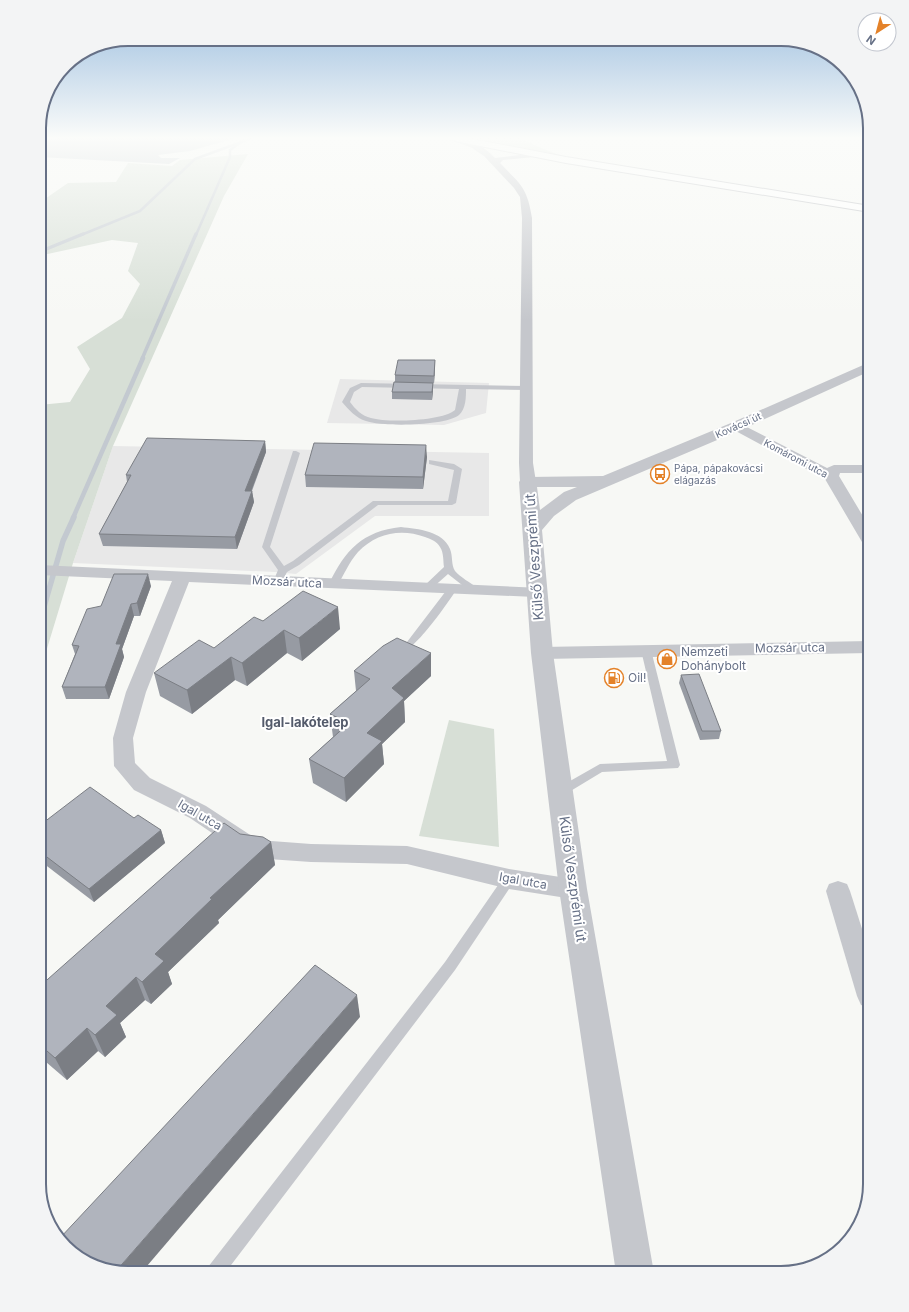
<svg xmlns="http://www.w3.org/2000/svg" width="909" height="1312" font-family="Inter,sans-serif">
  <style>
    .built { fill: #e8e8e8 }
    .green { fill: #d7dfd6 }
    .water { fill: #c3c9d0 }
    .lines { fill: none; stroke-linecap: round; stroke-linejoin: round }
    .stream-far3 { stroke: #c3c9d0; stroke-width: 2.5 }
    .stream-far2 { stroke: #c3c9d0; stroke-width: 3.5 }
    .stream-far1 { stroke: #c3c9d0; stroke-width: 4.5 }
    .stream { stroke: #c3c9d0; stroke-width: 5.5 }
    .primary-casing { stroke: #babcc1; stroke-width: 2 }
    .service { fill: #c5c7cc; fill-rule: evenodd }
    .minor { fill: #c5c7cc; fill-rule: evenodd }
    .tertiary { fill: #c5c7cc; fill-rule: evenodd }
    .primary { fill: #fff; fill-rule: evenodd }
    .wall { fill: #979ba3 }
    .shaded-wall { fill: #7b7e84 }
    .building { fill: #b0b4bd; stroke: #7b7e84 }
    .labels { text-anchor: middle; stroke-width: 4; stroke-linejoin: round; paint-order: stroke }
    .far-street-label { font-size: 10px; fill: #667086; stroke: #fff }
    .far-poi-label { font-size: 10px; fill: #667086; stroke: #fff; text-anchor: start }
    .street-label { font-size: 12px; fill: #667086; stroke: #fff }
    .poi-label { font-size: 12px; fill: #667086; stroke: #fff; text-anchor: start }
    .neighbourhood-label { font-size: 13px; font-weight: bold; fill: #545b6b; stroke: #fff }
    .near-street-label { font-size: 14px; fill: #667086; stroke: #fff }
    .rim { fill: none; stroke: #667086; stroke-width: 2 }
  </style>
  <rect width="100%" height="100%" fill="#f7f8f5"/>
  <g class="built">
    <polygon points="340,379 489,383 486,413 444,425 327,423"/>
    <polygon points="113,446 489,453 489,516 375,516 296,574 275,572 73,563"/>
  </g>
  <g class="green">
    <polygon points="474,138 522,138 534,145 559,155"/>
    <polygon points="248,154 224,196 113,446 73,563 39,675 39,405 70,402 90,369 77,347 122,318 140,284 128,271 138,243 112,240 43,255 39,259 39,203 68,183 116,182 128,163 172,166 180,160"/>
    <polygon points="449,720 494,729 499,847 419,836"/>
  </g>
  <polygon class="water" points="61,138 236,138 190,151 158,155 161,158 180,158 169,164 39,157 39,140"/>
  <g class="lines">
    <g class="stream-far3">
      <polyline points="81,235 140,211 195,159 252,138"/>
      <polyline points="196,235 230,157 230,150 244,140"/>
    </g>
    <g class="stream-far2">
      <polyline points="39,252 83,234"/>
      <polyline points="142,359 196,234"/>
    </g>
    <polyline class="stream-far1" points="73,518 143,358"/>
    <polyline class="stream" points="39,624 63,541 74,517"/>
    <defs>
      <polygon id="primary" points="451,138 467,138 566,157 870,206 870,212 566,163 455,141"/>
    </defs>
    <use href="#primary" class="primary-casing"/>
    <g class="service">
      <path d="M361,383L526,386L529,388L526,390L466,389C466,397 466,409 459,415C446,426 382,427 366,421C356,418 349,410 342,402L350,388ZM362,387L459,389L455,410C443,421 387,423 371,418C362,416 355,409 350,402L354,392Z"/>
      <polygon points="293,451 296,451 300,453 270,547 284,566 293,561 373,501 448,501 454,470 429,464 429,460 454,464 462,469 456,503 452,505 378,505 299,565 287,572 281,584 275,584 273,582 278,570 262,547"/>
      <path d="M401,527C418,529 443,531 450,549C453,556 451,565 455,571C461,578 470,582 477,588L479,590L477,592H471L448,574L430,590H424L422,588L424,586L444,567C443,561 444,553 440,547C437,541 430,539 425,537C401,528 376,533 358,552C349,562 344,575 337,586H331L329,584C345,550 363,531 401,527Z"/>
      <path d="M452,586L457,589C448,602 411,658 395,654L394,652L407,642L449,587Z"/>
      <polygon points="646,647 651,650 680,765 678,768 602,772 564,795 560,796 556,795 554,792 556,789 600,764 667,761 641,650"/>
      <polygon points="509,874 513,875 515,879 513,883 455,970 225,1273 205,1273 208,1267 445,962 505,875"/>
    </g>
    <g class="minor">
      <path d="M455,138C470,138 485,147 495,158L535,153L539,155L535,157L503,160L500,163C521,185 527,187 532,218L533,463L536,482L533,485H523L520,482L519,463L522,218L520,197L514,188L484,156L472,148L455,141Z"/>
      <polygon points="737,422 827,468 834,465 870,465 870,473 840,473 839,476 870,528 870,547 864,545 862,542 825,479 732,429 730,426 732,423"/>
      <polygon points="39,565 541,588 544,592 541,596 535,597 189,582 146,692 133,738 135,763 150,778 206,806 258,840 311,844 407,846 509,869 573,879 582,882 585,889 582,896 573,899 509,889 407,864 311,862 254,858 246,856 190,818 134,790 114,766 113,738 126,692 172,581 39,575"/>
      <polygon points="870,641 870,653 542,659 535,657 533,653 535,649 542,647"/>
      <polygon points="838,881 847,884 850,891 870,954 870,1008 861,1005 857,996 826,891 829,884"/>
    </g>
    <path class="tertiary" d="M870,362V371L743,429L576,500L554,516L542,530L553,653L587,889L654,1273H616L559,889L531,653L519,482L522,478L528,477L603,476L731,423ZM537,487H577L564,492L540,510Z"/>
    <use href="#primary" class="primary"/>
  </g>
  <g class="wall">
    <polygon points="435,360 435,368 434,383 433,383 433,390 432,400 392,399 392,392 395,382 395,375"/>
    <polygon points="265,441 266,452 252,491 254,502 237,549 103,546 99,534 127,482 126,475"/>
    <polygon points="427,457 423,489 306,487 305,475"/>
    <polygon points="151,586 140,616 134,616 122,649 124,657 109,699 66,699 62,687 75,654 72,645 101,606"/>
    <polygon points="263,621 340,629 302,661 287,653 247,686 235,680 192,714 160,696 154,673 214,648"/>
    <polygon points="354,671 431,676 404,701 405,722 382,744 384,764 346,802 313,783 309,759 333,737 330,714 356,691"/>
    <polygon points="681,675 721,731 719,739 700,740 679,683"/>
    <polygon points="134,818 161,830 165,843 94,902 39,860 39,826"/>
    <polygon points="240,834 271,842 275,865 218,920 219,923 168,972 172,984 151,1004 145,1000 120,1023 126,1037 105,1057 98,1051 67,1080 39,1056 39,987"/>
  </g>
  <g class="shaded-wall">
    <polygon points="435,360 435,368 434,383 434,376"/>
    <polygon points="433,383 433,390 432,400 432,392"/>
    <polygon points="265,441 266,452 247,502 245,491"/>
    <polygon points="426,445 427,457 423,489 423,477"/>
    <polygon points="252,491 254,502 237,549 235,537"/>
    <polygon points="148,574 151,586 140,616 137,603"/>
    <polygon points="131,604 134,616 122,649 124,657 109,699 105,687 116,644"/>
    <polygon points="338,607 340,629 302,661 299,638"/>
    <polygon points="284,630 287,653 247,686 242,663"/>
    <polygon points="431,653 431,676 404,701 405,722 382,744 384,764 346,802 344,778 367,733 392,688"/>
    <polygon points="231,657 235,680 192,714 187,690"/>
    <polygon points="161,830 165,843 94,902 89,889"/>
    <polygon points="271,842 275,865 218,920 219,923 168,972 172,984 151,1004 142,982 155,954 210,898"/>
    <polygon points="136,977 145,1000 120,1023 126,1037 105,1057 95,1035 106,1006"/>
    <polygon points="357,995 360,1017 141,1273 122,1273 116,1271"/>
    <polygon points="87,1028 98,1051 67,1080 55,1058"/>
  </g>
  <g class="building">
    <polygon points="398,360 435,360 434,376 395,375"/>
    <polygon points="394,382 433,383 432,392 392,392"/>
    <polygon points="147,438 265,441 245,491 252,491 235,537 99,534 131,475 126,475"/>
    <polygon points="314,443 426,445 423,477 305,475"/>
    <polygon points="114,574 148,574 137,603 131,604 116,644 121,644 105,687 62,687 79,646 72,645 87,609 101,606"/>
    <polygon points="303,591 338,607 299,638 284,630 242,663 231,657 187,690 154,673 199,640 214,648 254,617 263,621"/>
    <polygon points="397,638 431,653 392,688 404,698 367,733 382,741 344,778 309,759 349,723 330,714 370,679 354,671 383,646"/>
    <polygon points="699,674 721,731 702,731 681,675"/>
    <polygon points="90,787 134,818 138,815 161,830 89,889 39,851 39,826"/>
    <polygon points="224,823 240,834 263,837 271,842 210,898 212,899 155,954 164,961 142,982 136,977 106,1006 117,1015 95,1035 87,1028 55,1058 39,1044 39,987"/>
    <polygon points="315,965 357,995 116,1271 79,1258 60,1238"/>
  </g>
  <linearGradient id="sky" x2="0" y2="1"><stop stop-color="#99bcde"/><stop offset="0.43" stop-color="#fbfcfa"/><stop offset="1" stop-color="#fbfcfa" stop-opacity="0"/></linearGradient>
  <rect width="909" height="321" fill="url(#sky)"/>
  <defs>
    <symbol id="bus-ring" viewBox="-11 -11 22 22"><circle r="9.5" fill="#fff" stroke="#e48229" stroke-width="1.5"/><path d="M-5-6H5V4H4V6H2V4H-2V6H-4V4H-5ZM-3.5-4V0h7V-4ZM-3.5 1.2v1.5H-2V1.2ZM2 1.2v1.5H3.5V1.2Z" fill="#e48229"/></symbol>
    <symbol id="shop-ring" viewBox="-11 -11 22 22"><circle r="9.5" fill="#fff" stroke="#e48229" stroke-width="1.5"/><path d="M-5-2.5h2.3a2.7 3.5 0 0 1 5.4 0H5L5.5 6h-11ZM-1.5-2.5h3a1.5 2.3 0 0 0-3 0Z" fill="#e48229"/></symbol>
    <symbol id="fuel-ring" viewBox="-11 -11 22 22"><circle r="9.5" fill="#fff" stroke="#e48229" stroke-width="1.5"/><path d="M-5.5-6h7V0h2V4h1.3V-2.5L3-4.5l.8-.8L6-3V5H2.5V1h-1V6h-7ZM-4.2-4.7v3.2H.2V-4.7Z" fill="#e48229"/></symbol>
  </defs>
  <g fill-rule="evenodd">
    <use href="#bus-ring" x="649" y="463" width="22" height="22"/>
    <use href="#shop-ring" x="656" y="648" width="22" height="22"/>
    <use href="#fuel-ring" x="603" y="667" width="22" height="22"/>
  </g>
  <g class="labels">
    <g class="far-street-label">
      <text transform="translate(738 425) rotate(-24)" y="4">Kovácsi út</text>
      <text transform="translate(796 458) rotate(28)" y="4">Komáromi utca</text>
    </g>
    <g class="far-poi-label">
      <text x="674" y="472">Pápa, pápakovácsi<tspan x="674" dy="12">elágazás</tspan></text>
    </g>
    <g class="street-label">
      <text transform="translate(287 582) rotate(3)" y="4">Mozsár utca</text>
      <text transform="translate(790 648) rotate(-1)" y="4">Mozsár utca</text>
      <text transform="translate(200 815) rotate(30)" y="4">Igal utca</text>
      <text transform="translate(523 881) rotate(10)" y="4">Igal utca</text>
    </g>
    <g class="poi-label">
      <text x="681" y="656">Nemzeti<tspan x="681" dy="14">Dohánybolt</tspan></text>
      <text x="628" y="682">Oil!</text>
    </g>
    <g class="neighbourhood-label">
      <text x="305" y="727">Igal-lakótelep</text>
    </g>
    <g class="near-street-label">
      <text transform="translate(534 557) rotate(-94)" y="5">Külső Veszprémi út</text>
      <text transform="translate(573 879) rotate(82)" y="5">Külső Veszprémi út</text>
    </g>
  </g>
  <path d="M0 0H909V1312H0ZM128 46H781A82 82 0 0 1 863 128V1184A82 82 0 0 1 781 1266H128A82 82 0 0 1 46 1184V128A82 82 0 0 1 128 46Z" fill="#f3f4f5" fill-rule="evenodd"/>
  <path class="rim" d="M128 46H781A82 82 0 0 1 863 128V1184A82 82 0 0 1 781 1266H128A82 82 0 0 1 46 1184V128A82 82 0 0 1 128 46Z"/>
  <g transform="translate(877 32) rotate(216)"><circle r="19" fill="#ffffff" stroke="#c2c6cf"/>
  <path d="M0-3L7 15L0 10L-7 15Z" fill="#e48229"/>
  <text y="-6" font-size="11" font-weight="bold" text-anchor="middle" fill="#667086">N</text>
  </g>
</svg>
